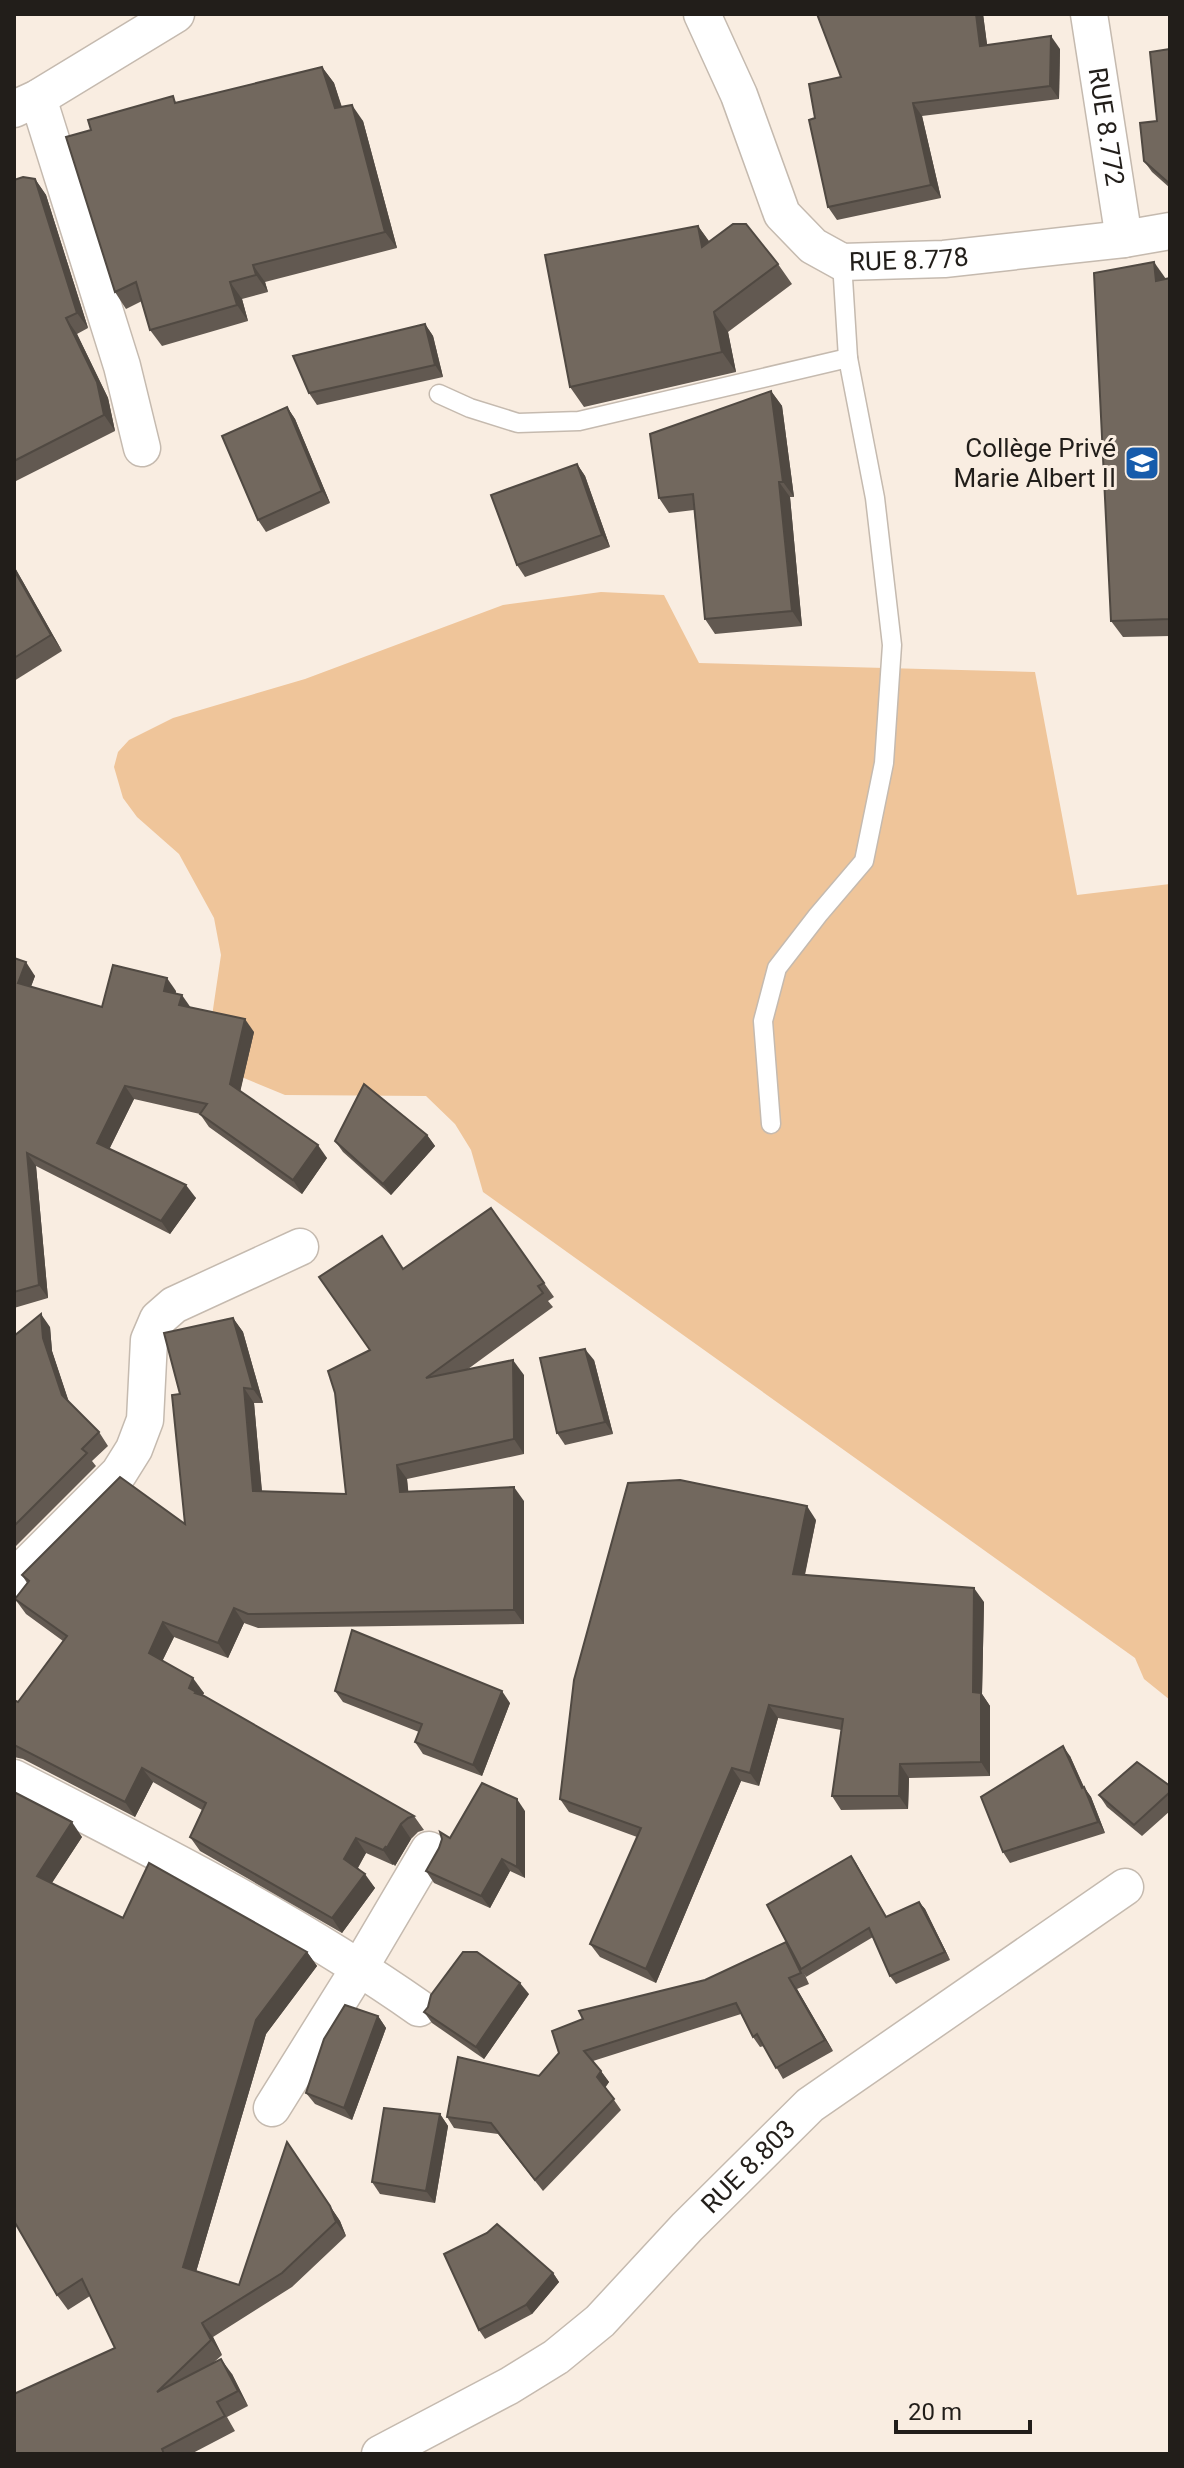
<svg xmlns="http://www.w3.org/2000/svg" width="1184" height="2468" font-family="Roboto,sans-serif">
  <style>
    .green { fill: #efc59a }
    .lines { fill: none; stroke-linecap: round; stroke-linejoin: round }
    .service-casing { stroke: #c5baaf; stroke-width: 21 }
    .minor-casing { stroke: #c5baaf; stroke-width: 39 }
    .service { stroke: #fff; stroke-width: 18 }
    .minor { stroke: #fff; stroke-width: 36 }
    .wall { fill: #625951 }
    .shaded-wall { fill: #504942 }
    .building { fill: #72685e; stroke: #504942; stroke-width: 2 }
    .labels { text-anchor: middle; stroke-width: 6; stroke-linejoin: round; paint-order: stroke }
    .street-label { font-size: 26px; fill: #221e1a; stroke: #f9ede1 }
    .poi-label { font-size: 26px; fill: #221e1a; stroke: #f9ede1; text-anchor: end }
  </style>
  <rect width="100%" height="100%" fill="#f9ede1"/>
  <polygon class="green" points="601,592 664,595 699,663 1035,672 1077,895 1170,884 1170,1700 1144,1679 1135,1658 483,1192 471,1150 455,1124 426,1096 285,1095 244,1078 221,1057 211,1023 221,955 214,918 179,854 137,817 123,798 114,767 118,752 129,740 173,718 305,679 503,605"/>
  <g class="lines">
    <defs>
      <g id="service">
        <polyline points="439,394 470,408 518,423 579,421 848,358"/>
        <polyline points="771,1124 763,1021 777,968 818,915 864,861 884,763 892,645 875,498 848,358 842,262"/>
      </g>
      <g id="minor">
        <path id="s1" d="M702,14L739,95L782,214L813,246L842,262L944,259L1124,239L1170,231"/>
        <path id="s2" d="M1089,14L1124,239"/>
        <polyline points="38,98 122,366 142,448"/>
        <polyline points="14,109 38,98 176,14"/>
        <polyline points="14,1578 119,1473 134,1449 145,1420 149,1340 158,1319 174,1305 300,1247"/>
        <path d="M14,1778C152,1849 292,1919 419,2008"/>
        <polyline points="272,2108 360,1967 429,1850"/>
        <path id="s3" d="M380,2454L509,2386L556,2357L600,2321L687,2227L810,2105L1125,1887"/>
      </g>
    </defs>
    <use href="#service" class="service-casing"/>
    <use href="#minor" class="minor-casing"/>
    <use href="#service" class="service"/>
    <use href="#minor" class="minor"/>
  </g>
  <g class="wall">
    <polygon points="817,14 983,14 987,45 1060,49 1059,99 922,116 941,198 837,220 828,207 815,118 841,77"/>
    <polygon points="1170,49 1170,188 1152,172 1144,161 1157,121"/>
    <polygon points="322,67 334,83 342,107 363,121 397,248 265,282 268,292 242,299 248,321 162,346 150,330 142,301 126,309 115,292 91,130 177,103"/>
    <polygon points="35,179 46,195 88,328 77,334 108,398 115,431 14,482 14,180"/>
    <polygon points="698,226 709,241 778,264 792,284 728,332 736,372 584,407 570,387"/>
    <polygon points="1170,278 1170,636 1123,637 1111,621 1166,279"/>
    <polygon points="425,324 433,336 443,377 317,405 309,393"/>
    <polygon points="771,391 782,406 794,497 790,497 802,626 715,634 705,619 694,510 669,513 659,498"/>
    <polygon points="287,407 295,419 330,503 266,532 258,520"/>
    <polygon points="577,464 585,476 610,547 525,577 517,565"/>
    <polygon points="14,566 62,651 14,681"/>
    <polygon points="14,958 35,976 31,987 102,1007 176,991 175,994 191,1008 254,1032 240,1091 327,1158 302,1194 209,1127 200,1114 134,1099 109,1149 196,1198 170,1234 36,1166 48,1298 14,1308"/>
    <polygon points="427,1135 435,1146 391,1195 343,1152 335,1141"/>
    <polygon points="491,1208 554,1297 548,1301 553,1307 468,1369 524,1375 524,1454 407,1479 408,1492 524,1501 524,1624 258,1628 244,1623 228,1658 174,1637 162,1661 204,1693 202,1696 414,1816 424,1830 418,1832 411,1839 395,1866 394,1864 393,1865 366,1853 358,1868 375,1888 342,1933 200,1851 190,1837 202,1810 153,1782 135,1817 23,1759 14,1757 14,1700 18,1702 63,1641 26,1614 15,1599 27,1583 22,1575 185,1524 180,1394 233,1318 243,1332 263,1403 254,1403 262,1491 346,1494 370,1350 404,1268"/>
    <polygon points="50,1327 52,1351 69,1403 99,1432 108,1446 92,1461 96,1466 14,1548 14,1336"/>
    <polygon points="594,1360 613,1434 565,1445 557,1433"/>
    <polygon points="816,1520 805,1575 984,1602 982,1694 990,1706 990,1776 909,1778 908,1809 841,1810 832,1796 841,1730 778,1718 759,1786 741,1781 656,1983 600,1957 590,1944 637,1837 569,1812 560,1799"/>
    <polygon points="335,1691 510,1703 482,1776 423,1754 415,1742 419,1732 343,1702"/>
    <polygon points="1070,1756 1084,1787 1091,1797 1105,1833 1010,1863 1003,1852"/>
    <polygon points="1170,1786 1170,1811 1142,1836 1107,1807 1099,1795"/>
    <polygon points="14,1792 82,1837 52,1883 123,1918 307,1952 317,1966 266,2034 196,2272 239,2285 287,2142 340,2221 346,2236 292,2287 213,2337 222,2355 212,2364 232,2374 248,2406 227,2417 235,2431 191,2454 14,2454 115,2348 90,2296 68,2310 57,2295"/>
    <polygon points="525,1811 525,1878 510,1871 490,1908 434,1883 426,1871 439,1848 450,1838"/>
    <polygon points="851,1856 886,1917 919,1902 925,1909 950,1960 896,1984 890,1976 873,1937 806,1977 804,1973 809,1984 797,1989 833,2051 783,2079 764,2046 760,2047 753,2037 741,2014 593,2061 609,2082 605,2087 621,2110 543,2191 498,2134 454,2128 447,2117 539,2076 705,1980 786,1942"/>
    <polygon points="529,1994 484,2059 432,2023 424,2012 428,2007"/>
    <polygon points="378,2016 386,2028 352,2120 315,2104 306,2093"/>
    <polygon points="440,2114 448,2126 435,2203 380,2194 372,2182"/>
    <polygon points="487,2233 553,2273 559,2282 532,2314 485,2339 479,2330"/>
  </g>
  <g class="shaded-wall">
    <polygon points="976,14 983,14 989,59 980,46"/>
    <polygon points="1051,36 1060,49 1059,99 1050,86"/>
    <polygon points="322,67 334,83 347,125 335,108"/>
    <polygon points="913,103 922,116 941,198 931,185"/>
    <polygon points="352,105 363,121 397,248 385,232"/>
    <polygon points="35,179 46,195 88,328 77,313"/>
    <polygon points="698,226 712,246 702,247"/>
    <polygon points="1154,262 1166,279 1156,281"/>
    <polygon points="253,265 265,282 268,292 256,275"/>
    <polygon points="230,282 242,299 248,321 237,305"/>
    <polygon points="714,312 728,332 736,372 722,352"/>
    <polygon points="66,318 77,334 108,398 115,431 104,415"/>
    <polygon points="425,324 433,336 443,377 435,365"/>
    <polygon points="771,391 782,406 794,497 783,482"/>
    <polygon points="287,407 295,419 330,503 322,491"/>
    <polygon points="577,464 585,476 610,547 602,535"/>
    <polygon points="779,482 790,497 802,626 792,611"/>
    <polygon points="14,566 62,651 51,635 14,570"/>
    <polygon points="26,962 35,976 27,996 18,983"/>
    <polygon points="167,978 176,991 174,1004 164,991"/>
    <polygon points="182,995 191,1008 179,1005"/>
    <polygon points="245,1019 254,1032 239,1097 230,1084"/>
    <polygon points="125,1086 134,1099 106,1156 97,1143"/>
    <polygon points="427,1135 435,1146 391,1195 383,1184"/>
    <polygon points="318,1145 327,1158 302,1194 293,1180"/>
    <polygon points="27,1153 36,1166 48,1298 39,1285"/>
    <polygon points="186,1185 196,1198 170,1234 161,1221"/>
    <polygon points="41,1314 50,1327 52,1351 71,1408 62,1395 43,1338"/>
    <polygon points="233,1318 243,1332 263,1403 253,1389"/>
    <polygon points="585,1349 594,1360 613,1434 605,1422"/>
    <polygon points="513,1360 524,1375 524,1454 514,1439"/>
    <polygon points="244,1388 254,1403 263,1505 253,1491"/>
    <polygon points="397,1465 407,1479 410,1507 400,1492"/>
    <polygon points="514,1487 524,1501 524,1624 514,1610"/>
    <polygon points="807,1506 816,1520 802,1587 793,1574"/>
    <polygon points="974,1588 984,1602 982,1694 990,1706 990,1776 981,1762 973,1692"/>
    <polygon points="234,1608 244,1623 228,1658 218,1643"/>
    <polygon points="163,1622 174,1637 159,1668 149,1653"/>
    <polygon points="193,1678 204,1693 201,1699 189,1688"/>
    <polygon points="502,1691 510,1703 482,1776 473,1765"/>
    <polygon points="769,1705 778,1718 759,1786 750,1773"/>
    <polygon points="1063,1746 1070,1756 1085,1790 1084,1787 1091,1797 1105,1833 1098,1822"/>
    <polygon points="900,1764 909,1778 908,1809 899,1796"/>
    <polygon points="142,1768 153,1782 135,1817 125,1802"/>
    <polygon points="732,1768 741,1781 656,1983 646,1969"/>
    <polygon points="517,1799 525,1811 525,1878 517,1867"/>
    <polygon points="72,1822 82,1837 47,1890 37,1876"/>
    <polygon points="401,1824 411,1839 395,1866 394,1864 393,1865 383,1850"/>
    <polygon points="356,1838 366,1853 354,1874 344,1859"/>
    <polygon points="851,1856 856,1863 891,1925 886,1917"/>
    <polygon points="502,1859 510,1871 490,1908 481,1896"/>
    <polygon points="365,1874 375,1888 342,1933 332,1918"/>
    <polygon points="919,1902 925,1909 950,1960 945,1952"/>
    <polygon points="307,1952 317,1966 266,2034 193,2282 183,2267 256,2020"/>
    <polygon points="789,1978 797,1989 833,2051 825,2040"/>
    <polygon points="520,1983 529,1994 484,2059 476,2047"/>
    <polygon points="378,2016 386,2028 352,2120 344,2108"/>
    <polygon points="601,2071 609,2082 605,2088 597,2077"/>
    <polygon points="440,2114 448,2126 435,2203 426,2191"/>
    <polygon points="287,2142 340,2221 346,2236 336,2222"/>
    <polygon points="553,2273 559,2282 532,2314 526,2305"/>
    <polygon points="202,2323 213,2337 222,2355 211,2340"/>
    <polygon points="221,2359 232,2374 248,2406 238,2391"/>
  </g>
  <g class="building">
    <polygon points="817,14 976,14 980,46 1051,36 1050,86 913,103 931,185 828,207 809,120 815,118 809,84 841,77"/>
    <polygon points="1170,49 1170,184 1144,161 1140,123 1157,121 1150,52"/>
    <polygon points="322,67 335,108 352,105 385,232 253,265 256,275 230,282 237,305 150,330 136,282 115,292 66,137 91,130 88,120 173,96 175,103"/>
    <polygon points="23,177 35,179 77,313 66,318 97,382 104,415 14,461 14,180"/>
    <polygon points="733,224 746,224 778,264 714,312 722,352 570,387 545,255 698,226 702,247"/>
    <polygon points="1154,262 1156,281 1170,278 1170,619 1111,621 1094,273"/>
    <polygon points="425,324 435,365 309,393 293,356"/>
    <polygon points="771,391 783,482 779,482 792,611 705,619 693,494 659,498 650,434"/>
    <polygon points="287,407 322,491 258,520 222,436"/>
    <polygon points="577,464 602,535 517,565 491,495"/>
    <polygon points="14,570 51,635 14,658"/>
    <polygon points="14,958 26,962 18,983 102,1007 113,965 167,978 164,991 182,995 179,1005 245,1019 230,1084 318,1145 293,1180 200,1114 207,1104 125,1086 97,1143 186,1185 161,1221 27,1153 39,1285 14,1292"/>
    <polygon points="364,1084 427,1135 383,1184 335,1141"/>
    <polygon points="491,1208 544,1283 538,1286 543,1293 426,1378 513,1360 514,1439 397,1465 400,1492 514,1487 514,1610 248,1614 234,1608 218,1643 163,1622 149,1653 193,1678 189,1688 196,1692 195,1693 204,1696 414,1816 408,1818 401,1824 385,1851 386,1846 383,1850 356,1838 344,1859 365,1874 332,1918 190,1837 206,1803 142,1768 125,1802 14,1745 14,1700 18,1702 67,1636 15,1599 29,1581 22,1575 120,1477 185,1524 172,1395 180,1394 164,1333 233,1318 253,1389 244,1388 253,1491 346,1494 335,1393 328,1371 370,1350 319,1277 382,1236 403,1269"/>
    <polygon points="41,1314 43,1338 62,1395 99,1432 82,1449 87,1453 14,1526 14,1336"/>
    <polygon points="585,1349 605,1422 557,1433 540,1358"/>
    <polygon points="680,1480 807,1506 793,1574 974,1588 973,1692 981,1693 981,1762 900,1764 899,1796 832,1796 843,1719 769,1705 750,1773 732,1768 646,1969 590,1944 641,1828 560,1799 574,1680 628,1483"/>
    <polygon points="352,1630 502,1691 473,1765 415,1742 422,1724 335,1691"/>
    <polygon points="1063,1746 1082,1788 1084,1787 1098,1822 1003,1852 981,1797"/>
    <polygon points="1137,1762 1170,1786 1170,1792 1134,1825 1099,1795"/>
    <polygon points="482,1783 517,1799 517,1867 502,1859 481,1896 426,1871 439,1848 442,1839 440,1832 450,1838"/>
    <polygon points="14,1792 72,1822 37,1876 123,1918 149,1863 307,1952 256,2020 183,2267 239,2285 287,2142 330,2206 336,2222 282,2273 202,2323 211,2340 157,2392 221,2359 238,2391 217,2402 225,2416 162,2449 164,2454 14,2454 14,2394 115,2348 82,2279 57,2295 14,2221"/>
    <polygon points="851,1856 886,1917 919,1902 945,1952 890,1976 869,1928 801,1969 767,1905"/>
    <polygon points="786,1942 801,1973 789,1978 825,2040 776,2068 757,2034 753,2037 736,2003 584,2051 601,2071 597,2077 614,2099 535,2180 491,2123 447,2117 458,2057 539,2076 559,2053 552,2031 583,2019 579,2011 705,1980"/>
    <polygon points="463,1952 477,1952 520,1983 476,2047 424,2012 428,2007 431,1995"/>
    <polygon points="345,2005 378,2016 344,2108 306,2093 324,2039"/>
    <polygon points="384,2108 440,2114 426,2191 372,2182"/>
    <polygon points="497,2224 553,2273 526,2305 479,2330 444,2254 487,2233"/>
  </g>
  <defs>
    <symbol id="school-square" viewBox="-11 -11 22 22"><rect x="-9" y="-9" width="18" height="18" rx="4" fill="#165bab" stroke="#f9ede1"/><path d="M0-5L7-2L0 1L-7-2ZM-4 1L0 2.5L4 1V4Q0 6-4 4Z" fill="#fff"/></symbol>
  </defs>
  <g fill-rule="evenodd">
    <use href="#school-square" x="1122" y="443" width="40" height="40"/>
  </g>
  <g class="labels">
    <g class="street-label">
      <text dy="9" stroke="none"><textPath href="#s2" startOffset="114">RUE 8.772</textPath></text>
      <text dy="9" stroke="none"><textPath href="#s1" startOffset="360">RUE 8.778</textPath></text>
      <text dy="9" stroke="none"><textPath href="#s3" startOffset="472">RUE 8.803</textPath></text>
    </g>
    <g class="poi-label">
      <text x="1116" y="457">Collège Privé<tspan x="1116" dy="30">Marie Albert II</tspan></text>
    </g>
  </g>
  <rect width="1184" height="2468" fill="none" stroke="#221e1a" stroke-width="32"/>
  <path d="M896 2420v12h134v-12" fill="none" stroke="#221e1a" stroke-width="4"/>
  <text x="908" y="2420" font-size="24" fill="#221e1a" stroke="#f9ede1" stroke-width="6" paint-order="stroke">20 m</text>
</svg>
